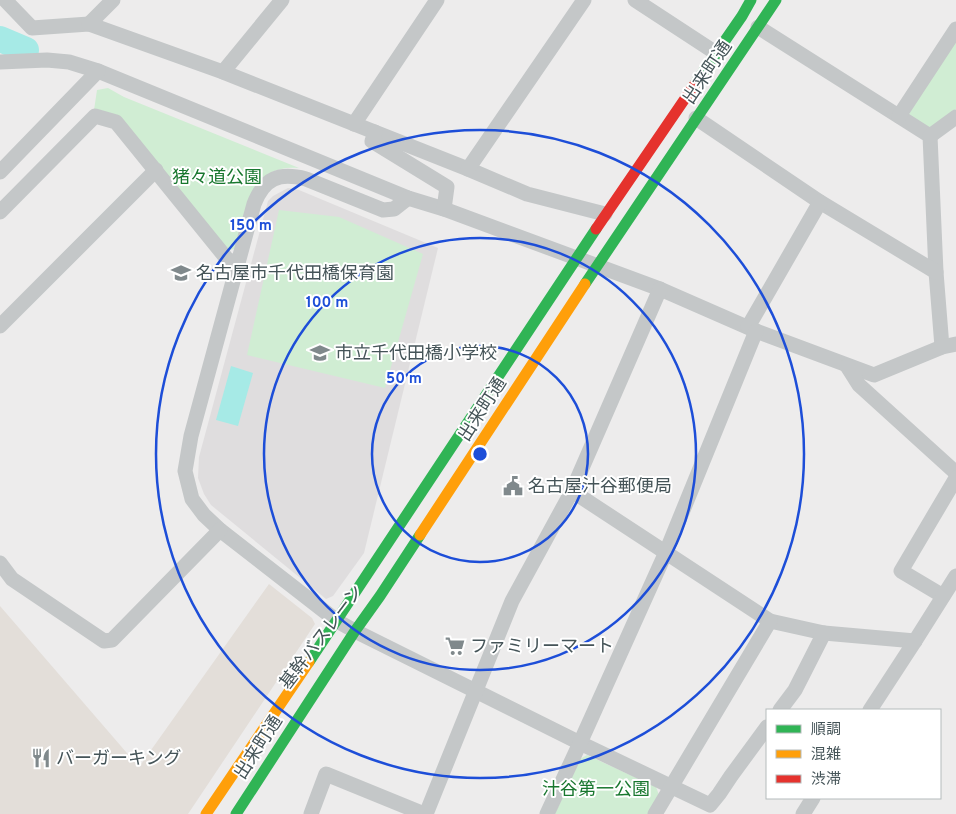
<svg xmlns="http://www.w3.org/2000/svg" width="956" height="814" font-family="Overpass,'Noto Sans JP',sans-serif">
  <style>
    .commercial { fill: #e3ded9 }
    .education { fill: #dfddde }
    .green { fill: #d0edd3 }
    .water { fill: #a6eae6 }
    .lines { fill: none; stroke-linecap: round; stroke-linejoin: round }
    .river { stroke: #a6eae6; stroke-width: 26 }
    .street { stroke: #c4c7c8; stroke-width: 15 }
    .fast { stroke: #30b455; stroke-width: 11 }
    .slow { stroke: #ff9f0a; stroke-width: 11 }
    .jam { stroke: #e5322d; stroke-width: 11 }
    .ring { fill: none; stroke: #1d4ed8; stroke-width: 2.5 }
    .labels { text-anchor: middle; stroke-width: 4; stroke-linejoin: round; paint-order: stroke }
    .street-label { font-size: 18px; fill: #455458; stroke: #fff }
    .park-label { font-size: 18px; fill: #18772e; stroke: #fff }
    .poi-label { font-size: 18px; fill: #455458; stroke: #fff; text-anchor: start }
    .centre { fill: #1d4ed8; stroke: #fff; stroke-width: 2.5 }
    .ring-label { font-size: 15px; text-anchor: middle; font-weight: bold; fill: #1d4ed8; stroke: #fff; stroke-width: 4; stroke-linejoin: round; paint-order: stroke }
  </style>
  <rect width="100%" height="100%" fill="#edecec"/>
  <polygon class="commercial" points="269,584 312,618 315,624 188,814 0,814 0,606 139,767"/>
  <polygon class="education" points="288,188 299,190 438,248 364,553 333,596 326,599 211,505 204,494 198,478 199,457 268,201 273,196"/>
  <g class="green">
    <polygon points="956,27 956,109 929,129 908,116"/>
    <path d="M108,88L124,97L299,168C280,166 266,172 255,186L236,249L228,250L118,116L94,110L97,90Z"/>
    <polygon points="279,210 339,217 423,254 385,388 247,355"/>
    <polygon points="587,755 656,787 659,795 648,814 555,814 580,759"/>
  </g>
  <polygon class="water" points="231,366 253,373 238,426 216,420"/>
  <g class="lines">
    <polyline class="river" points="0,39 26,50"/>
    <g class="street">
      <polyline points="5,0 32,28 89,24 223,72 468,169 527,194 605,214"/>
      <polyline points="635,0 716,53"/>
      <polyline points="89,24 113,0"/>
      <polyline points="758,27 930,136 936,272 942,347"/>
      <polyline points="0,62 47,60 69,62 98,71 408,198 444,209 660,289 756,331 874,375 942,347 956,344"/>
      <polyline points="223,72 282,0"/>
      <polyline points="899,116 956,29"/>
      <polyline points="696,118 820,202 936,272"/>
      <polyline points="354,124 437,0"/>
      <polyline points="375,132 372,141 447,187 444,209"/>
      <polyline points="930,136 956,117"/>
      <polyline points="468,169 584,0"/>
      <polyline points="0,172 98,71"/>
      <path d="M408,198L394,209L383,210L306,179C279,172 264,178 254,204L191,436L185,471L192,499L204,515L220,530L337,621L355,631L580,743L710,805L719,794L731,776L767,727"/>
      <polyline points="0,212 95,116 116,122 227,259 238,264"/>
      <polyline points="0,326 156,170"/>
      <polyline points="748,327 820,202"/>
      <polyline points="847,366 859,385 956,473"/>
      <polyline points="572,491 770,621 824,633 915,641"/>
      <polyline points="0,563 12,579 104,641 112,640 220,530"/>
      <polyline points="943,596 901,571 956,478"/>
      <polyline points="780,710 795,690 824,633"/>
      <polyline points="870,710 915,641 956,576"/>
      <polyline points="311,814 326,774 424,814"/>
      <polyline points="426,814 512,601 572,491 660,289"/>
      <polyline points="547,814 580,743 666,552 756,331"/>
      <polyline points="655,814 770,621"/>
      <polyline points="803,814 813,798"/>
    </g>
    <g class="fast">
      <polyline points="695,84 742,16 751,0"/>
      <polyline points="585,284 776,0"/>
      <polyline points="309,662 596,229"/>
      <polyline points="236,814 355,631 380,596 420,535"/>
    </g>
    <g class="slow">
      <polyline points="420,535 585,284"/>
      <polyline points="206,814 309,662"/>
    </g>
    <polyline class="jam" points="596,229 695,84"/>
  </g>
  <g class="ring">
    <circle cx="480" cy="454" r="108"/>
    <circle cx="480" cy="454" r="216"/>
    <circle cx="480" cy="454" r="324"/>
  </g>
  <defs>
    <symbol id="school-bare" viewBox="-9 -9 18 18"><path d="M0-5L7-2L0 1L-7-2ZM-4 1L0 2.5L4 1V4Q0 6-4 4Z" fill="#80898c" stroke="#fff" stroke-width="2.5" paint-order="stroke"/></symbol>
    <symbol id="civic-bare" viewBox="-9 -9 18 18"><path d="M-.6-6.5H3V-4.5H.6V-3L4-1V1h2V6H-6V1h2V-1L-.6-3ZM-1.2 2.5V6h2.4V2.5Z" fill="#80898c" stroke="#fff" stroke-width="2.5" paint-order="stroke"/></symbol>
    <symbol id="supermarket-bare" viewBox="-9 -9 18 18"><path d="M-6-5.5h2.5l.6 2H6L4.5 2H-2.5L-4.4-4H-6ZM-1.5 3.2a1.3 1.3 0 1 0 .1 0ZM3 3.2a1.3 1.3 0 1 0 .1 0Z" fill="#80898c" stroke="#fff" stroke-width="2.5" paint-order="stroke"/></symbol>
    <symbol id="restaurant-bare" viewBox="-9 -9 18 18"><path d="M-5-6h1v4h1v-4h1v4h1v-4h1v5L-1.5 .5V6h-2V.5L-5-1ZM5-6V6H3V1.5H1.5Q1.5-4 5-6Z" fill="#80898c" stroke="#fff" stroke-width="2.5" paint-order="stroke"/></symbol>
  </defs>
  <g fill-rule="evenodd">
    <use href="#school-bare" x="167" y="259" width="28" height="28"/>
    <use href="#school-bare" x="306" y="339" width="28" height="28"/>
    <use href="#civic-bare" x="499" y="472" width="28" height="28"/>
    <use href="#supermarket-bare" x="441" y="632" width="28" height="28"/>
    <use href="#restaurant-bare" x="27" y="744" width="28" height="28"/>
  </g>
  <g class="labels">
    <g class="street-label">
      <text transform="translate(707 72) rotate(-56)" y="6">出来町通</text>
      <text transform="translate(482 409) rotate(-57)" y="6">出来町通</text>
      <text transform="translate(321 637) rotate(-53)" y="6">基幹バスレーン</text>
      <text transform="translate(258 747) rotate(-57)" y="6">出来町通</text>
    </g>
    <g class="park-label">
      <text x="217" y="183">猪々道公園</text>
      <text x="596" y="795">汁谷第一公園</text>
    </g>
    <g class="poi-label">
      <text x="196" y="279">名古屋市千代田橋保育園</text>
      <text x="335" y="359">市立千代田橋小学校</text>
      <text x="528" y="492">名古屋汁谷郵便局</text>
      <text x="470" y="652">ファミリーマート</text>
      <text x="56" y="764">バーガーキング</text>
    </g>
  </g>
  <circle cx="480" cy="454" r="8" class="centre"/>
  <g class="ring-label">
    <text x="251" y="230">150 m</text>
    <text x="327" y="307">100 m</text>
    <text x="404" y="383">50 m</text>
  </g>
  <rect x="766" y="709" width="175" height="90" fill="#ffffff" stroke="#b5bbbc"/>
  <rect x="776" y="725" width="25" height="8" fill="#30b455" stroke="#b5bbbc"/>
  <text x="811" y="734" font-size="15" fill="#455458">順調</text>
  <rect x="776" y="750" width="25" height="8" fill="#ff9f0a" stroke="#b5bbbc"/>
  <text x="811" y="759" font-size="15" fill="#455458">混雑</text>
  <rect x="776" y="775" width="25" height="8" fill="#e5322d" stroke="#b5bbbc"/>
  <text x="811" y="784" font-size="15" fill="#455458">渋滞</text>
</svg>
